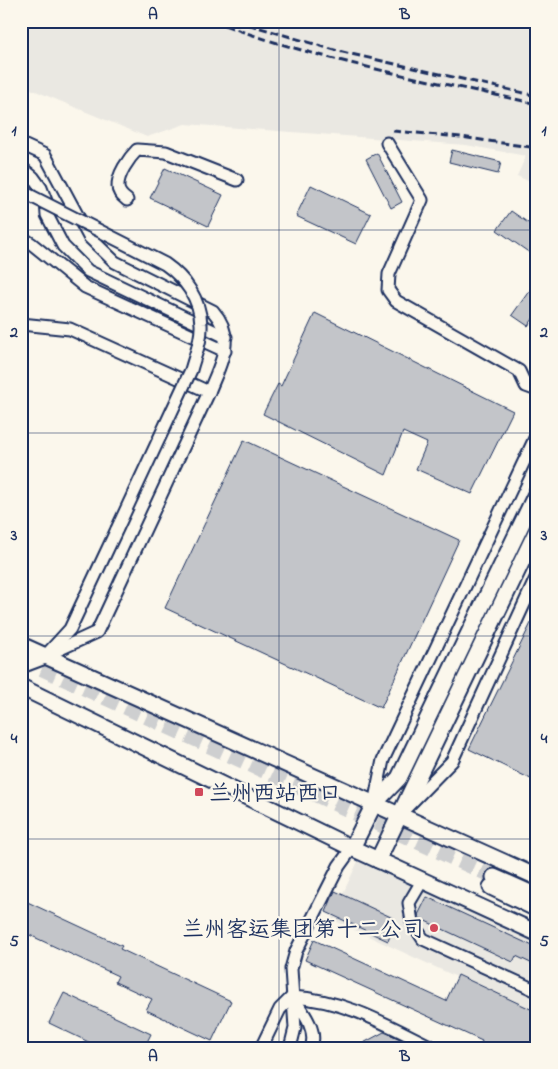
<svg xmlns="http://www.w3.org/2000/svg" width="558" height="1069" font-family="'Indie Flower','LXGW WenKai TC',sans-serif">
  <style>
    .built { fill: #eae8e2 }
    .building { fill: #c3c5c9; stroke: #1b2f5e }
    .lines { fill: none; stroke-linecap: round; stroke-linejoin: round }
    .major-tunnel { stroke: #cecfd0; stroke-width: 15; stroke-dasharray: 15 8; stroke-linecap: butt }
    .minor-casing { stroke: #1b2f5e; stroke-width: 15 }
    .major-casing { stroke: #1b2f5e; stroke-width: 19 }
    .minor { stroke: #fbf7ec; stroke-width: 11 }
    .major { stroke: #fbf7ec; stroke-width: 15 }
    .rail { stroke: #1b2f5e; stroke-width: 3; stroke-dasharray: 8 4; stroke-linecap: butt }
    .minor-bridge-casing { stroke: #1b2f5e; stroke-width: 15; stroke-linecap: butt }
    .minor-bridge { stroke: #fbf7ec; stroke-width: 11 }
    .grid { fill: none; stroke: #1b2f5e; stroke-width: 1; stroke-opacity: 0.55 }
    .poi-dot { fill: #d1495b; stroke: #fbf7ec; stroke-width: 2 }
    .labels { text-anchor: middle; stroke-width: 4.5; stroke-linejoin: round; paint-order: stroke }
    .poi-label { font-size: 22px; fill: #1b2f5e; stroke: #fbf7ec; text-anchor: start }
    .neatline { fill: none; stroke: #1b2f5e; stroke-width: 2 }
    .grid-label { font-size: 16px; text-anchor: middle; font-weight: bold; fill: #1b2f5e }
  </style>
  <rect width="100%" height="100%" fill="#fbf7ec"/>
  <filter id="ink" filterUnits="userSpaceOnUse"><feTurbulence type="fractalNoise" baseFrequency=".02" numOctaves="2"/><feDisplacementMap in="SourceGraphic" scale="10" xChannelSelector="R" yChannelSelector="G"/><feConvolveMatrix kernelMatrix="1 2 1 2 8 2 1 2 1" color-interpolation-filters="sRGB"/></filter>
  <g filter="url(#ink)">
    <g class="built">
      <polygon points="21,21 537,21 537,185 517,176 526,156 466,145 185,124 147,137 21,85"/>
      <polygon points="360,857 537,938 537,1014 331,919"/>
    </g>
    <g class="building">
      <polygon points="452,150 501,162 498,174 449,162"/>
      <polygon points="377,153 402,202 391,208 366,159"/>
      <polygon points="165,168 223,195 208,226 150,198"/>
      <polygon points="311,185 371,214 356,244 296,216"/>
      <polygon points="511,211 537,229 537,258 497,230"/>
      <polygon points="537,280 537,313 528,326 512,315"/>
      <polygon points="315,313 513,411 472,494 416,469 427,443 403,432 386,475 263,414 278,384 281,386"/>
      <polygon points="244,440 459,540 381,708 165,608"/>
      <polygon points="537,611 537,782 469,749"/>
      <polygon points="335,891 393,918 389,927 393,929 388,941 326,912"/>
      <polygon points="427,897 537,948 537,966 516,956 513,962 419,918 418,915"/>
      <polygon points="21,899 122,946 120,949 231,1001 212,1041 146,1010 152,999 115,982 118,976 21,931"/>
      <polygon points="314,940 446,1001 458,975 537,1012 537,1048 490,1048 481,1044 482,1041 305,960"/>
      <polygon points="64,993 151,1034 144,1048 101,1048 49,1023"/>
      <polygon points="384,1032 396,1037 417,1048 354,1048"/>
    </g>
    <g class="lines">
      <polyline class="major-tunnel" points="21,659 494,877"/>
      <defs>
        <g id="minor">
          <polyline points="387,143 422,200 389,274 388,290 396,301 519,371 526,386 537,390"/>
          <path d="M21,144L45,155L89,237L115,262L213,311C237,338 220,364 209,392L97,632L45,656"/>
          <polyline points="22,168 33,177 41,188 46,201 47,215 63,246 88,271 226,337"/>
          <path d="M127,200C123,197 118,193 118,187C117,175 129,158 137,150L166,152L237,180"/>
          <polyline points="21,237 32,244 85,287 225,351"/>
          <polyline points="21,324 70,329 209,392"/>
          <polyline points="48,653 70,629 117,529"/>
          <polyline points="374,804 383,760 537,434"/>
          <polyline points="407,807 452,761 537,576"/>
          <polyline points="422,881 409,903 412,922 423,939 537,991"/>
          <path d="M293,998C303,1012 318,1030 311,1048"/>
          <path d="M261,1048L280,1009L292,997C346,1000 387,1025 434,1048"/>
          <polyline points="290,1048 295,1028 291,969 296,951 339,866 352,848"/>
        </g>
        <g id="major">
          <polyline points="21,645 537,877"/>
          <polyline points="21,665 45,656"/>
          <polyline points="21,687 352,848 537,933"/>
          <polyline points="352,848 374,804 399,778 537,492"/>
          <polyline points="378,860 537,530"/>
          <polyline points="494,877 537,896"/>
          <polyline points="491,887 537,909"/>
        </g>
      </defs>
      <use href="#minor" class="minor-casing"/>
      <use href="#major" class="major-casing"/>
      <use href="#minor" class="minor"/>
      <use href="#major" class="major"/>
      <g class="rail">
        <path d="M214,21C316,61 430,80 537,104"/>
        <polyline points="237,21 338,51 537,96"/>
        <polyline points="393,131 461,137 537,148"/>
      </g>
      <defs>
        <path id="minor-bridge" d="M21,191L165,264C185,278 200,299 201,324C202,340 195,355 191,370L117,529"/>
      </defs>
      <use href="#minor-bridge" class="minor-bridge-casing"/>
      <use href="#minor-bridge" class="minor-bridge"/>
    </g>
  </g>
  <path class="grid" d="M279,21V1048M21,230H537M21,433H537M21,636H537M21,839H537"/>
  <g class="poi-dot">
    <rect x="194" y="787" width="10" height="10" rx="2.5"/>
    <circle cx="434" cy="928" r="5"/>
  </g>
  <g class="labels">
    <g class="poi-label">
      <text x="209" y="800">兰州西站西口</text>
      <text x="424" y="936" text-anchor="end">兰州客运集团第十二公司</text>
    </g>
  </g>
  <rect width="558" height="1069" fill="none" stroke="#fbf7ec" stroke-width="55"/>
  <rect x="28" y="28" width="502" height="1014" class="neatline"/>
  <g class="grid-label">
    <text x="153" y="19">A</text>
    <text x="405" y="19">B</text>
    <text x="14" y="135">1</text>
    <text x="544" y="135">1</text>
    <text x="14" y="337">2</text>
    <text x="544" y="337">2</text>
    <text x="14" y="540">3</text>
    <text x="544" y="540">3</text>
    <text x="14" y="743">4</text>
    <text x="544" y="743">4</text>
    <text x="14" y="946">5</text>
    <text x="544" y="946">5</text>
    <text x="153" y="1061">A</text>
    <text x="405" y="1061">B</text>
  </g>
</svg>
